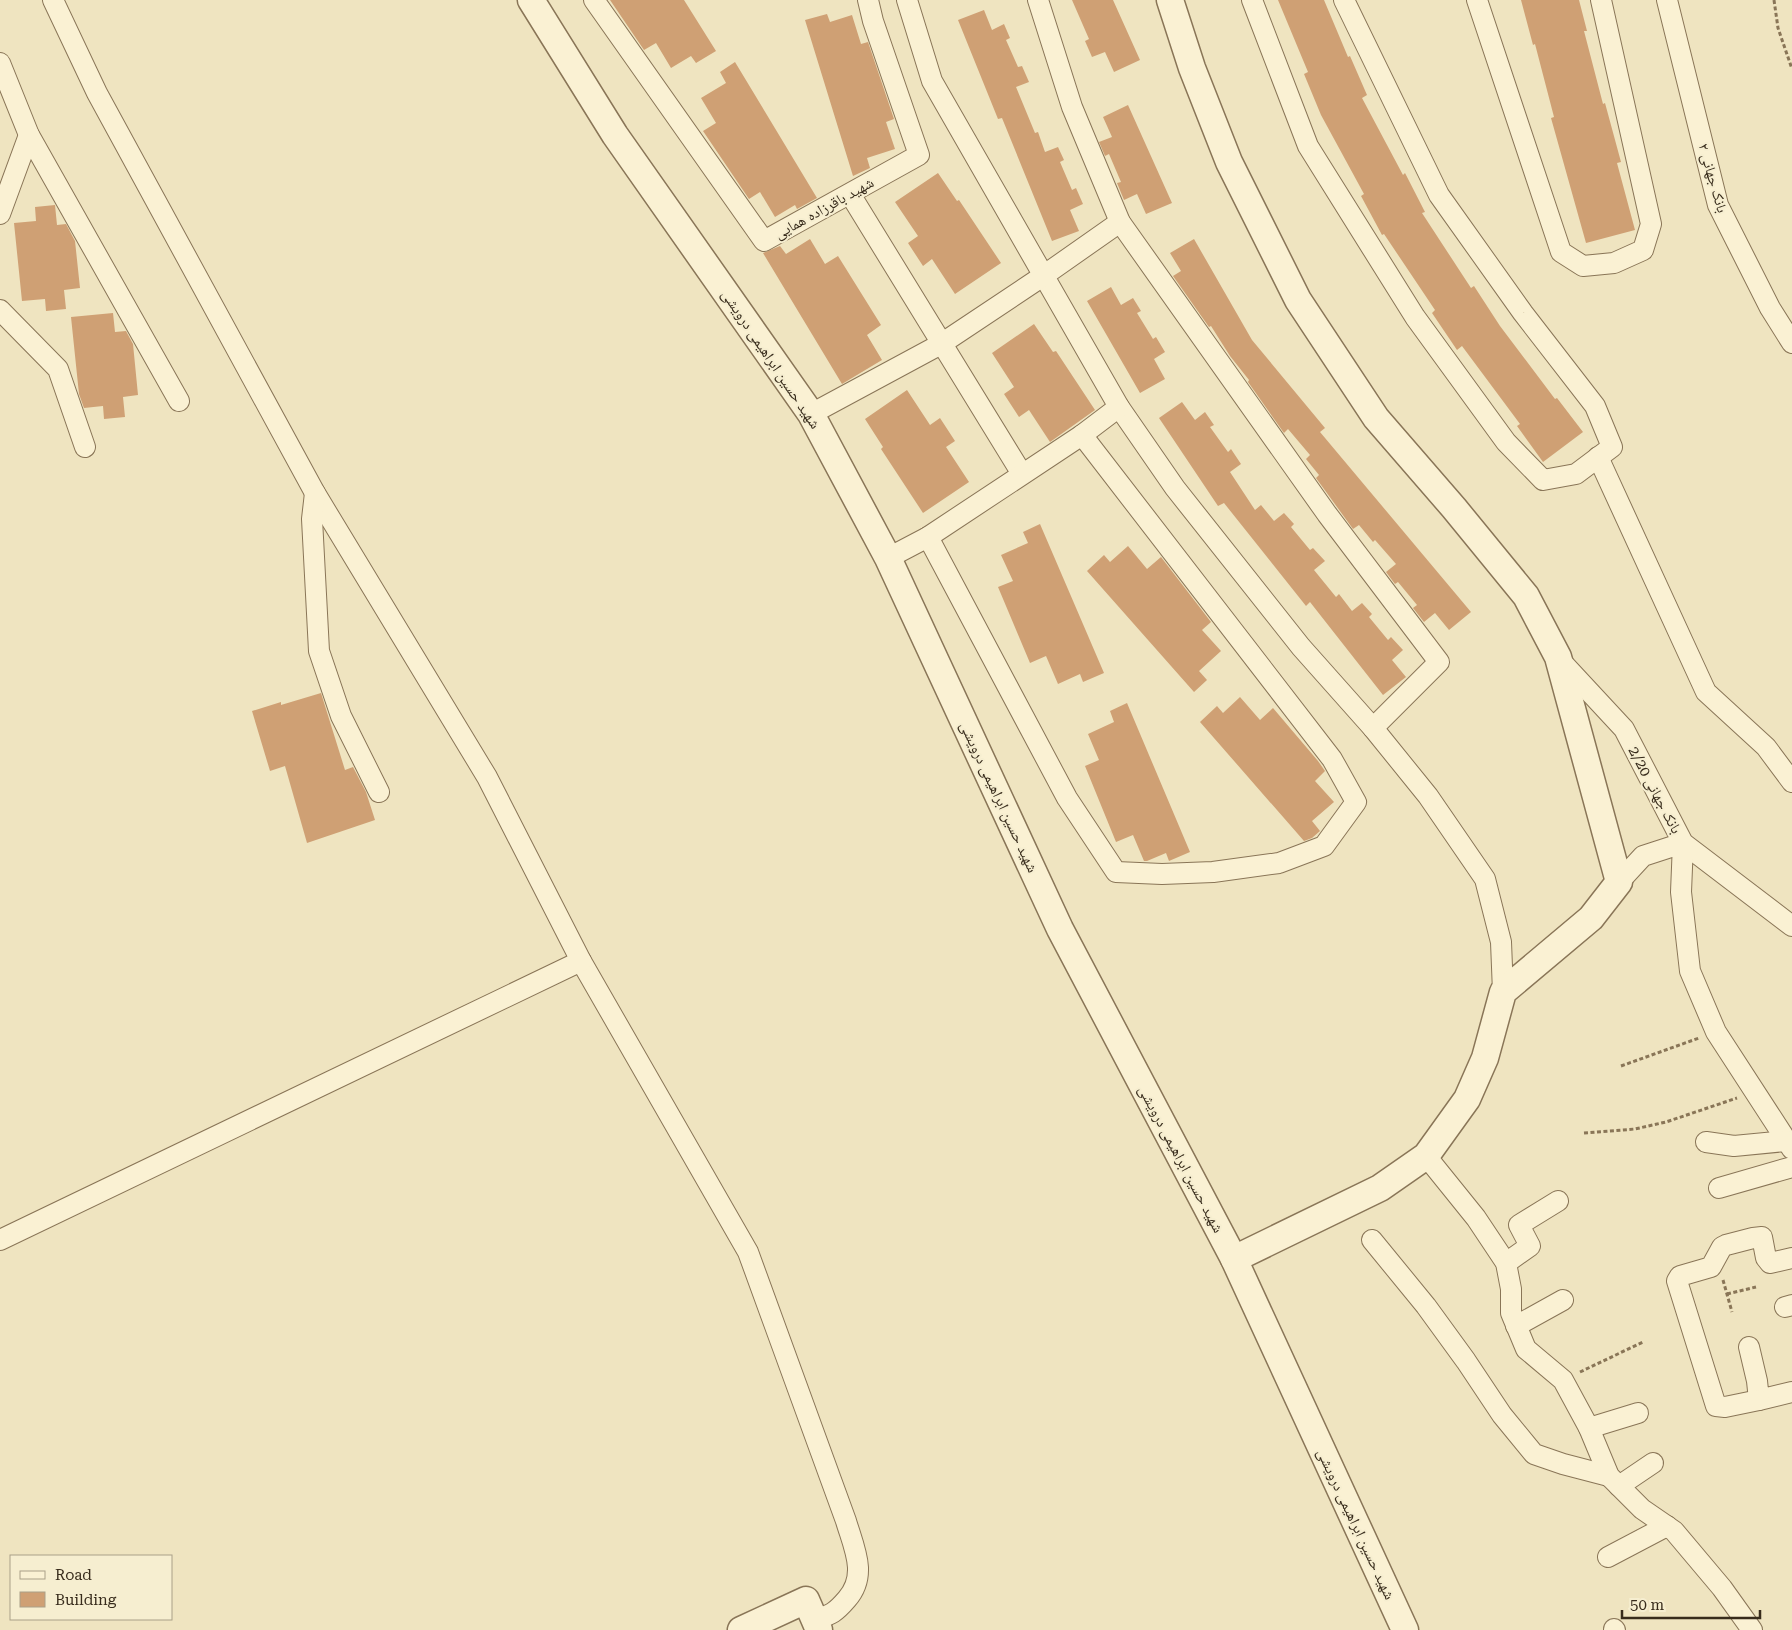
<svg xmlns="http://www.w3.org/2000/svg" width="1792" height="1630" font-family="'Roboto Serif','Noto Naskh Arabic',serif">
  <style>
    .building { fill: #cfa074 }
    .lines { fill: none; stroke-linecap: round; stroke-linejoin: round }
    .minor-casing { stroke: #897557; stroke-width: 22 }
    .tertiary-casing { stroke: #897557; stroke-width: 29 }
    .path { stroke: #897557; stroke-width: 3; stroke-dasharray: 4 2.5; stroke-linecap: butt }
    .minor { stroke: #faf1d3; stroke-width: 20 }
    .tertiary { stroke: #faf1d3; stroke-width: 26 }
    .labels { text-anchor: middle; stroke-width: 4; stroke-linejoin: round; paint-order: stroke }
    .street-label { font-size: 15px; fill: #382c1c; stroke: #f6eed0 }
  </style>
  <rect width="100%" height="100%" fill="#efe4c0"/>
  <g class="building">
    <polygon points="610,0 684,0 716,51 696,63 691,56 671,68 656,43 644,50"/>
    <polygon points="1072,0 1113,0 1140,60 1114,72 1105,52 1092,57 1085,41 1089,39"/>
    <polygon points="1278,0 1324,0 1348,57 1350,56 1367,95 1362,98 1403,175 1405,173 1425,212 1422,213 1471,288 1474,286 1500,326 1555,399 1557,398 1583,432 1543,462 1517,426 1520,424 1462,346 1457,350 1432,313 1435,310 1384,234 1382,235 1361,196 1364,194 1321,115 1304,74 1308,72"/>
    <polygon points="1521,0 1579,0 1587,31 1584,31 1603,104 1605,103 1621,162 1617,163 1635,230 1586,243 1551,118 1554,117 1535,44 1533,45"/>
    <polygon points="984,10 992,30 1004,24 1010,38 1006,40 1018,67 1022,66 1029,82 1016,87 1035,133 1038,132 1045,152 1058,147 1064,160 1060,162 1072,190 1076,188 1083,204 1070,210 1079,231 1052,241 1002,118 998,119 958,20"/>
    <polygon points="827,14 830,22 852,15 861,44 868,42 894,119 886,122 895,149 867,158 870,168 853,176 805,20"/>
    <polygon points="735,62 817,198 797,209 795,205 775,217 760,192 749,199 703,131 716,123 701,98 726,83 720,72"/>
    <polygon points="1128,105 1172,203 1146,214 1137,194 1124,200 1117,183 1121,182 1109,154 1105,156 1099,142 1112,137 1103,117"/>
    <polygon points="938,173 957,201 959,200 1001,263 955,294 932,259 923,266 908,243 918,236 895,202"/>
    <polygon points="55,205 57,225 66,224 75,241 80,288 64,290 66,309 46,311 45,299 22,301 14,223 36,221 35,207"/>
    <polygon points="810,239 825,264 838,256 881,325 867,335 882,360 842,384 763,253 780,246 786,254"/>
    <polygon points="1194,239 1252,340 1325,428 1320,432 1471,612 1449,630 1435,613 1424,622 1413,608 1417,605 1398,582 1395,584 1386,572 1396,564 1375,540 1373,542 1359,525 1353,529 1316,478 1319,475 1306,459 1310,455 1288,429 1284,433 1248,382 1249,380 1230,356 1211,326 1209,327 1173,276 1181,271 1170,253"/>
    <polygon points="1111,287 1121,305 1133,298 1141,311 1137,313 1153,339 1156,337 1165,352 1154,359 1165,379 1140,393 1087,301"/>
    <polygon points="113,313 115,332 126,331 133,344 138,395 123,397 125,417 104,419 103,406 84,408 79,394 71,317"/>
    <polygon points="1034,324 1053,352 1056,351 1095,410 1050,442 1029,410 1019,417 1004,394 1014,387 992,353"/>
    <polygon points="907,390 930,425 940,418 955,441 946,447 969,482 923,513 881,449 883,447 865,419"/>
    <polygon points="1182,402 1195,420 1205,412 1214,425 1210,427 1228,452 1231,449 1241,464 1230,472 1255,510 1261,505 1274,521 1284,513 1294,524 1291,527 1310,550 1313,548 1325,561 1314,570 1336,597 1339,594 1352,611 1362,603 1372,614 1369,617 1388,640 1391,637 1403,650 1392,660 1406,677 1383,695 1310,602 1306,606 1224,503 1218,506 1159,418"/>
    <polygon points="1040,524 1104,673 1083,682 1080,674 1058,684 1046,656 1030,663 998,587 1013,581 1001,555 1028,543 1023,532"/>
    <polygon points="1128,546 1147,569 1161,557 1211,622 1202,630 1221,651 1199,671 1207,680 1194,692 1087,571 1104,555 1110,562"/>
    <polygon points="321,693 345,770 353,767 366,792 375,820 307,843 285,766 270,771 252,711 281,702 281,705"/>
    <polygon points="1240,697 1260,720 1273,708 1318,761 1325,771 1315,781 1334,802 1312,821 1320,831 1312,838 1304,841 1200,722 1217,706 1223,713"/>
    <polygon points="1127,703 1190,852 1169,861 1166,853 1147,861 1144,861 1133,835 1116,842 1085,766 1099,760 1088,734 1114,722 1110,711"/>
  </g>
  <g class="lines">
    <defs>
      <g id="minor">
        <path d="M53,0L97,93L315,493L487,777L581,961L748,1252L846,1521C854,1548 868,1575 847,1599C835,1613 832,1614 815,1620"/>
        <polyline points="594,0 764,241 919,155 873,21 868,0"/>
        <polyline points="907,0 932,81 1119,407 1175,488 1301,647 1373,728 1439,662 1327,514 1120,222 1072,107 1038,0"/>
        <polyline points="1252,0 1308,146 1415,317 1506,442 1543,480 1576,474 1612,447 1595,406 1523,313 1439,195 1344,0"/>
        <polyline points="1477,0 1561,252 1583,266 1614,263 1643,250 1651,224 1601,0"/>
        <polyline points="1667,0 1718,205 1770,308 1792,343"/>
        <polyline points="0,63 29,135 179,401"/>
        <polyline points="850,194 1022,474"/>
        <polyline points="0,214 29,135"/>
        <polyline points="0,310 58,369 85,447"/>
        <polyline points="811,414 941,344 1043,276 1120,222"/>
        <polyline points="1598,457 1706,692 1766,747 1792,782"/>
        <polyline points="315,493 312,519 319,651 341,716 379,792"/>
        <polyline points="928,537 1067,798 1116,872 1162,874 1213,872 1279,863 1324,846 1356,802 1332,759 1082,435"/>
        <polyline points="888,558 928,537 1082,435 1119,407"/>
        <polyline points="1559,659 1624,729 1683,843 1792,926"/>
        <polyline points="1373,728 1428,796 1485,879 1501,942 1503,992"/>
        <polyline points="1619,882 1643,856 1683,843 1681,892 1690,971 1716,1032 1792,1149"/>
        <polyline points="1706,1142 1734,1146 1786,1141"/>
        <polyline points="1426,1156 1476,1218 1506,1263 1511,1289 1511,1313 1526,1349 1563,1380 1589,1428 1609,1476 1642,1509 1674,1531 1722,1588 1752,1630"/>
        <polyline points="1719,1188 1792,1167"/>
        <polyline points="0,1240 581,961"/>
        <polyline points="1372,1240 1426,1306 1466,1361 1502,1415 1534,1454 1563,1464 1609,1476"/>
        <polyline points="1506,1263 1530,1246 1519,1225 1558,1201"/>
        <polyline points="1785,1307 1792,1305"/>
        <polyline points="1516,1326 1563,1300"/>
        <polyline points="1749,1347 1757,1381 1759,1400 1792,1392"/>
        <polyline points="1759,1400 1725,1407 1716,1406 1677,1281 1680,1276 1711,1267 1722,1247 1726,1245 1753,1238 1762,1237 1766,1258 1770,1263 1792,1258"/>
        <polyline points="1589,1428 1638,1413"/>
        <polyline points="1619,1486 1653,1463"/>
        <polyline points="1608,1557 1667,1526"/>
        <polyline points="1614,1629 1615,1630"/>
      </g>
      <g id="tertiary">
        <polyline points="531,0 615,135 811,414 888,558 1060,929 1234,1259 1405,1630"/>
        <polyline points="1170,0 1192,68 1229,162 1298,300 1376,418 1454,508 1526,596 1558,657 1619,882 1591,918 1503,992 1485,1058 1467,1099 1426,1156 1380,1188 1234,1259"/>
        <polyline points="741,1630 806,1600 819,1630"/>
      </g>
    </defs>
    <use href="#minor" class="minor-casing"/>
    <use href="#tertiary" class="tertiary-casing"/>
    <g class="path">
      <polyline points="1774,0 1778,28 1792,69"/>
      <polyline points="1621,1066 1699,1038"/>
      <polyline points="1584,1133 1635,1129 1666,1122 1737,1098"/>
      <polyline points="1723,1280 1732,1312"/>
      <polyline points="1727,1294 1756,1287"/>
      <polyline points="1580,1372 1643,1342"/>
    </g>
    <use href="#minor" class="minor"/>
    <use href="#tertiary" class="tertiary"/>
  </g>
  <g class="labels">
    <g class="street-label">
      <text transform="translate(1713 178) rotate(74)" y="5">بانک جهانی ۲</text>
      <text transform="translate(824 208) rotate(-29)" y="5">شهید باقرزاده همایی</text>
      <text transform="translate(771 359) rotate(56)" y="5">شهید حسین ابراهیمی درویشی</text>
      <text transform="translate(1655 790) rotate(62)" y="5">بانک جهانی 2/20</text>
      <text transform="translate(999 797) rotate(65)" y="5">شهید حسین ابراهیمی درویشی</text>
      <text transform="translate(1181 1159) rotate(62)" y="5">شهید حسین ابراهیمی درویشی</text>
      <text transform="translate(1356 1524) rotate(65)" y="5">شهید حسین ابراهیمی درویشی</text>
    </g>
  </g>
  <rect x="10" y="1555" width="162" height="65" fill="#f6eed0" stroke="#aaa088"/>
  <rect x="20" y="1571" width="25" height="8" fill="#faf1d3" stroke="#aaa088"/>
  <text x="55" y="1580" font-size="15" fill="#382c1c">Road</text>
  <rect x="20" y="1592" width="25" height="15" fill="#cfa074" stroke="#aaa088"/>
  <text x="55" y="1605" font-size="15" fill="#382c1c">Building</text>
  <path d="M1622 1610v8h138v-8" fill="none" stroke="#382c1c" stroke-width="2.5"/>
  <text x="1630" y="1610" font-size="15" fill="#382c1c" stroke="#f6eed0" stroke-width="4" paint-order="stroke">50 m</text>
</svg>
